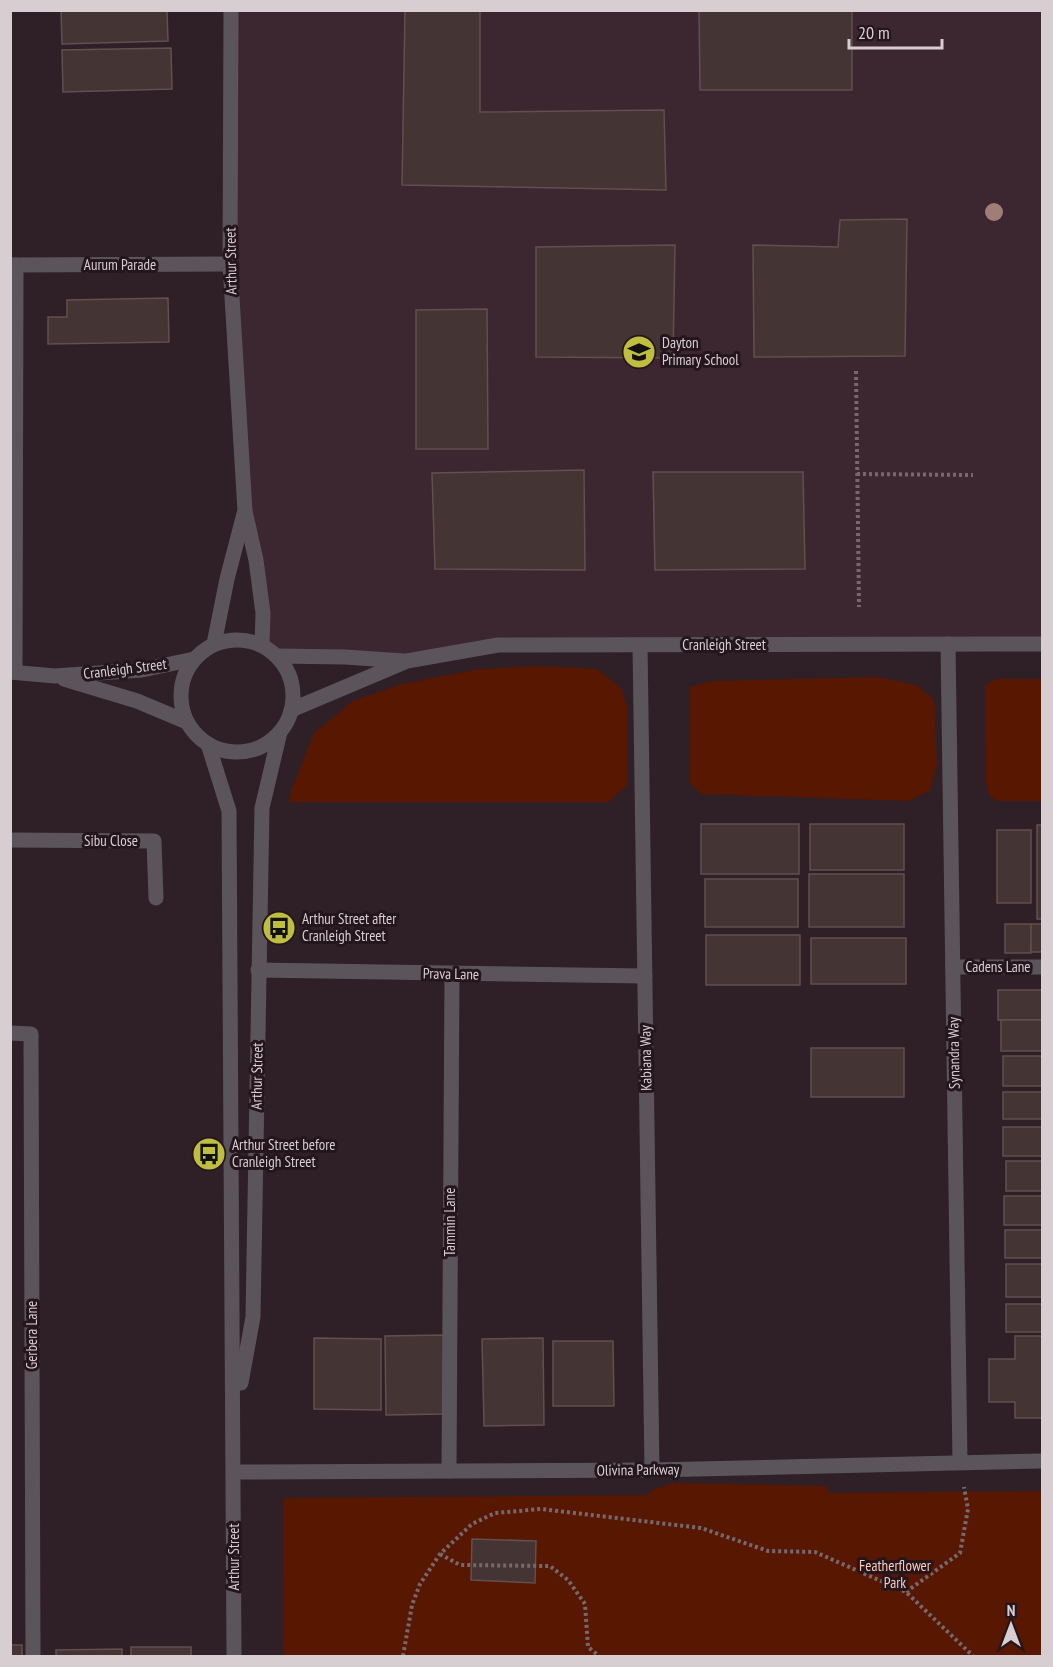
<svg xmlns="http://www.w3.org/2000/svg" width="1053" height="1667" font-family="'PT Sans Narrow',sans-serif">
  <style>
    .built { fill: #3c262f }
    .green { fill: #571700 }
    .building { fill: #453434; stroke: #624f50; stroke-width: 1.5 }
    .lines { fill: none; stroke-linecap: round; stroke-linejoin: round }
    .path { stroke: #75696e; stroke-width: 4; stroke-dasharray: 3 3; stroke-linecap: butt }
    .minor { stroke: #5b555b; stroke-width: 15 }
    .tertiary { stroke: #5b555b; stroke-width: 15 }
    .tree { fill: #a07e77 }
    .labels { text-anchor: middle; stroke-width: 6; stroke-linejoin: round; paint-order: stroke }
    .street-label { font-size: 15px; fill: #d8ced2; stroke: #24161c }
    .poi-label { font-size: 15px; fill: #d8ced2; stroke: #24161c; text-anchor: start }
    .park-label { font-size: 15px; fill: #fdcab9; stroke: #24161c }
  </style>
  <rect width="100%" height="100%" fill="#2e2026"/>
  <polygon class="built" points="231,11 1042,11 1042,644 499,645 407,661 311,658 284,665 262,645 230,264"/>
  <g class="green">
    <polygon points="540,666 597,669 621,688 627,706 627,785 609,802 289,802 291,791 314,733 353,701 402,684 479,669"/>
    <polygon points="877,677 916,685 934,699 937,764 930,791 907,801 701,794 690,783 690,687 712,681"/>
    <polygon points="996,679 1042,679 1042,801 999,801 990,797 986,783 985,685"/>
    <polygon points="672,1483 827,1486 829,1493 1042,1491 1042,1656 283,1656 284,1498 649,1495 650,1491"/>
  </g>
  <g class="building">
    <polygon points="61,10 167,10 168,41 62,44"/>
    <polygon points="405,10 480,10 480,112 664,110 666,190 402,185"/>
    <polygon points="699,10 852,10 852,90 700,90"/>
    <polygon points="171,48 172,89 63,92 62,50"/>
    <polygon points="907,219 905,356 754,357 753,245 838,247 840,220"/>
    <polygon points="675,245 673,358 536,357 536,247"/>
    <polygon points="168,298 169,342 48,344 48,317 67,317 67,300"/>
    <polygon points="487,309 488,449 416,449 416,310"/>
    <polygon points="584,470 585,570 435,569 432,473"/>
    <polygon points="653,472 803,472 805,569 655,570"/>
    <rect x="701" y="824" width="98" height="50"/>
    <rect x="810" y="824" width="94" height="46"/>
    <rect x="1037" y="825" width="5" height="94"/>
    <rect x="997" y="830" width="34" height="73"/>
    <rect x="809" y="874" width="95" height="53"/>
    <rect x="705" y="879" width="93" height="48"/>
    <rect x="1005" y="924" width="26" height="29"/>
    <rect x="1031" y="924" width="11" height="28"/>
    <rect x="706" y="935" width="94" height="50"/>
    <rect x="811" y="938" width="95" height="46"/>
    <rect x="998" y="990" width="44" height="30"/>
    <rect x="1001" y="1020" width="41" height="31"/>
    <rect x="811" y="1048" width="93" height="49"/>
    <rect x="1003" y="1056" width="39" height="30"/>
    <rect x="1003" y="1092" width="39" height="27"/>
    <rect x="1003" y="1127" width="39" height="29"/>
    <rect x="1006" y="1161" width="36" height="30"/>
    <rect x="1004" y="1196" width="38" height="29"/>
    <rect x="1005" y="1230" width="37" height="28"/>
    <rect x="1006" y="1264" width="36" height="33"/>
    <rect x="1006" y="1304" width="36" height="28"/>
    <polygon points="444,1335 445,1414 386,1415 385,1336"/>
    <polygon points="1015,1336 1042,1336 1042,1418 1015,1418 1015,1402 989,1402 989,1359 1015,1359"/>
    <polygon points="314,1338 381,1339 381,1410 314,1409"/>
    <polygon points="543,1338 544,1425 484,1426 482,1339"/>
    <polygon points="553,1341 613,1341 614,1406 553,1406"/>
    <polygon points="472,1539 536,1541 535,1583 471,1580"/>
    <rect x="10" y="1645" width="12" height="11"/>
    <rect x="131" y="1647" width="60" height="9"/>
    <polygon points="122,1649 122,1656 56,1656 56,1650"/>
  </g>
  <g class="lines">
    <g class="path">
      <polyline points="856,371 859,607"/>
      <polyline points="857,474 973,475"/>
      <polyline points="440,1554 460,1565 550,1566 568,1580 585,1604 588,1647 599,1656"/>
      <polyline points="906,1592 960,1553 968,1509 964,1487"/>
      <polyline points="403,1656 412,1605 420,1584 440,1554 472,1524 495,1513 541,1509 701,1528 768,1551 815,1552 906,1592 973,1656"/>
    </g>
    <g class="minor">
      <polyline points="10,265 230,264"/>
      <polyline points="948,644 960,1462"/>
      <polyline points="640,645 652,1470"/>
      <polyline points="277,656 345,657 404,661"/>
      <polyline points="10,672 55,676 142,670 194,659"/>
      <polyline points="15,672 16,265"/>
      <polyline points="64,679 137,701 187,722"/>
      <polyline points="291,710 407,661 498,645 1042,644"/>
      <polyline points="10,840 154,841 156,898"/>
      <polyline points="953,967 1042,967"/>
      <polyline points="258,970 645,976"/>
      <polyline points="10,1033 31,1034 33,1656"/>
      <polyline points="449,1471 452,974"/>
      <polyline points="234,1472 652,1470 1042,1461"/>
    </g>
    <g class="tertiary">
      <polyline points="231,10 230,264 245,511 256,560 263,613 262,645"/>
      <circle cx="237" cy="696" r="56"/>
      <polyline points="214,644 227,579 244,514"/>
      <polyline points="208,744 229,811 234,1656"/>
      <polyline points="241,1383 253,1317 262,808 280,732"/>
    </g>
  </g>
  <circle class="tree" cx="994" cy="212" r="9"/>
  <defs>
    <symbol id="school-disc" viewBox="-11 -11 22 22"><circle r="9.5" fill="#c0be41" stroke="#24161c"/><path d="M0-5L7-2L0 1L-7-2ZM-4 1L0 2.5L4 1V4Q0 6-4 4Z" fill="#111"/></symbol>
    <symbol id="bus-disc" viewBox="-11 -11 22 22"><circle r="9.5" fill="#c0be41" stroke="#24161c"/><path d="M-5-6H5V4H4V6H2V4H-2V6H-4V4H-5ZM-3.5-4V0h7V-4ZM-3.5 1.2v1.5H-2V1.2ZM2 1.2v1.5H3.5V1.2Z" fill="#111"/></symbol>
  </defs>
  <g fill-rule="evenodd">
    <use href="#school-disc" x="620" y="333" width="38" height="38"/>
    <use href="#bus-disc" x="260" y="909" width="38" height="38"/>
    <use href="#bus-disc" x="190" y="1135" width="38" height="38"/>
  </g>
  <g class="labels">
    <g class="street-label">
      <text transform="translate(231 261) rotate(-91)" y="5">Arthur Street</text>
      <text x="120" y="270">Aurum Parade</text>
      <text x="724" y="650">Cranleigh Street</text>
      <text transform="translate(125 669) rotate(-7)" y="5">Cranleigh Street</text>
      <text x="111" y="846">Sibu Close</text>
      <text x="998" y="972">Cadens Lane</text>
      <text transform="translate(451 974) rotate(1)" y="5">Prava Lane</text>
      <text transform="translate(954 1053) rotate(-91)" y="5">Synandra Way</text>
      <text transform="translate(646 1058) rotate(-91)" y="5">Kabiana Way</text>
      <text transform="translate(257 1076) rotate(-89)" y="5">Arthur Street</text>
      <text transform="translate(450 1222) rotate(-90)" y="5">Tammin Lane</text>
      <text transform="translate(32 1335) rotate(-90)" y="5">Gerbera Lane</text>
      <text transform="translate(638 1470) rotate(-1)" y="5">Olivina Parkway</text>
      <text transform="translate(234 1557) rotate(-90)" y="5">Arthur Street</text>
    </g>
    <g class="poi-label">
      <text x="662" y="348">Dayton<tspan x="662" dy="17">Primary School</tspan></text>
      <text x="302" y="924">Arthur Street after<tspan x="302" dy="17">Cranleigh Street</tspan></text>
      <text x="232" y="1150">Arthur Street before<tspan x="232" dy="17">Cranleigh Street</tspan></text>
    </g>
    <g class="park-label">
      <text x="895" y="1571">Featherflower<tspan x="895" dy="17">Park</tspan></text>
    </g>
  </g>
  <rect width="1053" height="1667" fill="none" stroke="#d8ced2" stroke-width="24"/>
  <g transform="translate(1011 1625)" stroke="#24161c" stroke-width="4.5" paint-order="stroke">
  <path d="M0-4.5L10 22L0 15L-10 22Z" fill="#d8ced2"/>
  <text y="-9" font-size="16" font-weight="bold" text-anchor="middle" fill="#d8ced2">N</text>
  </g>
  <path d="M849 39v9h93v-9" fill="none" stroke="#d8ced2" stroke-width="3"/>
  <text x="858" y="39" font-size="18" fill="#d8ced2" stroke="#24161c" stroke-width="4.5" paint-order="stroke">20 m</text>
</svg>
